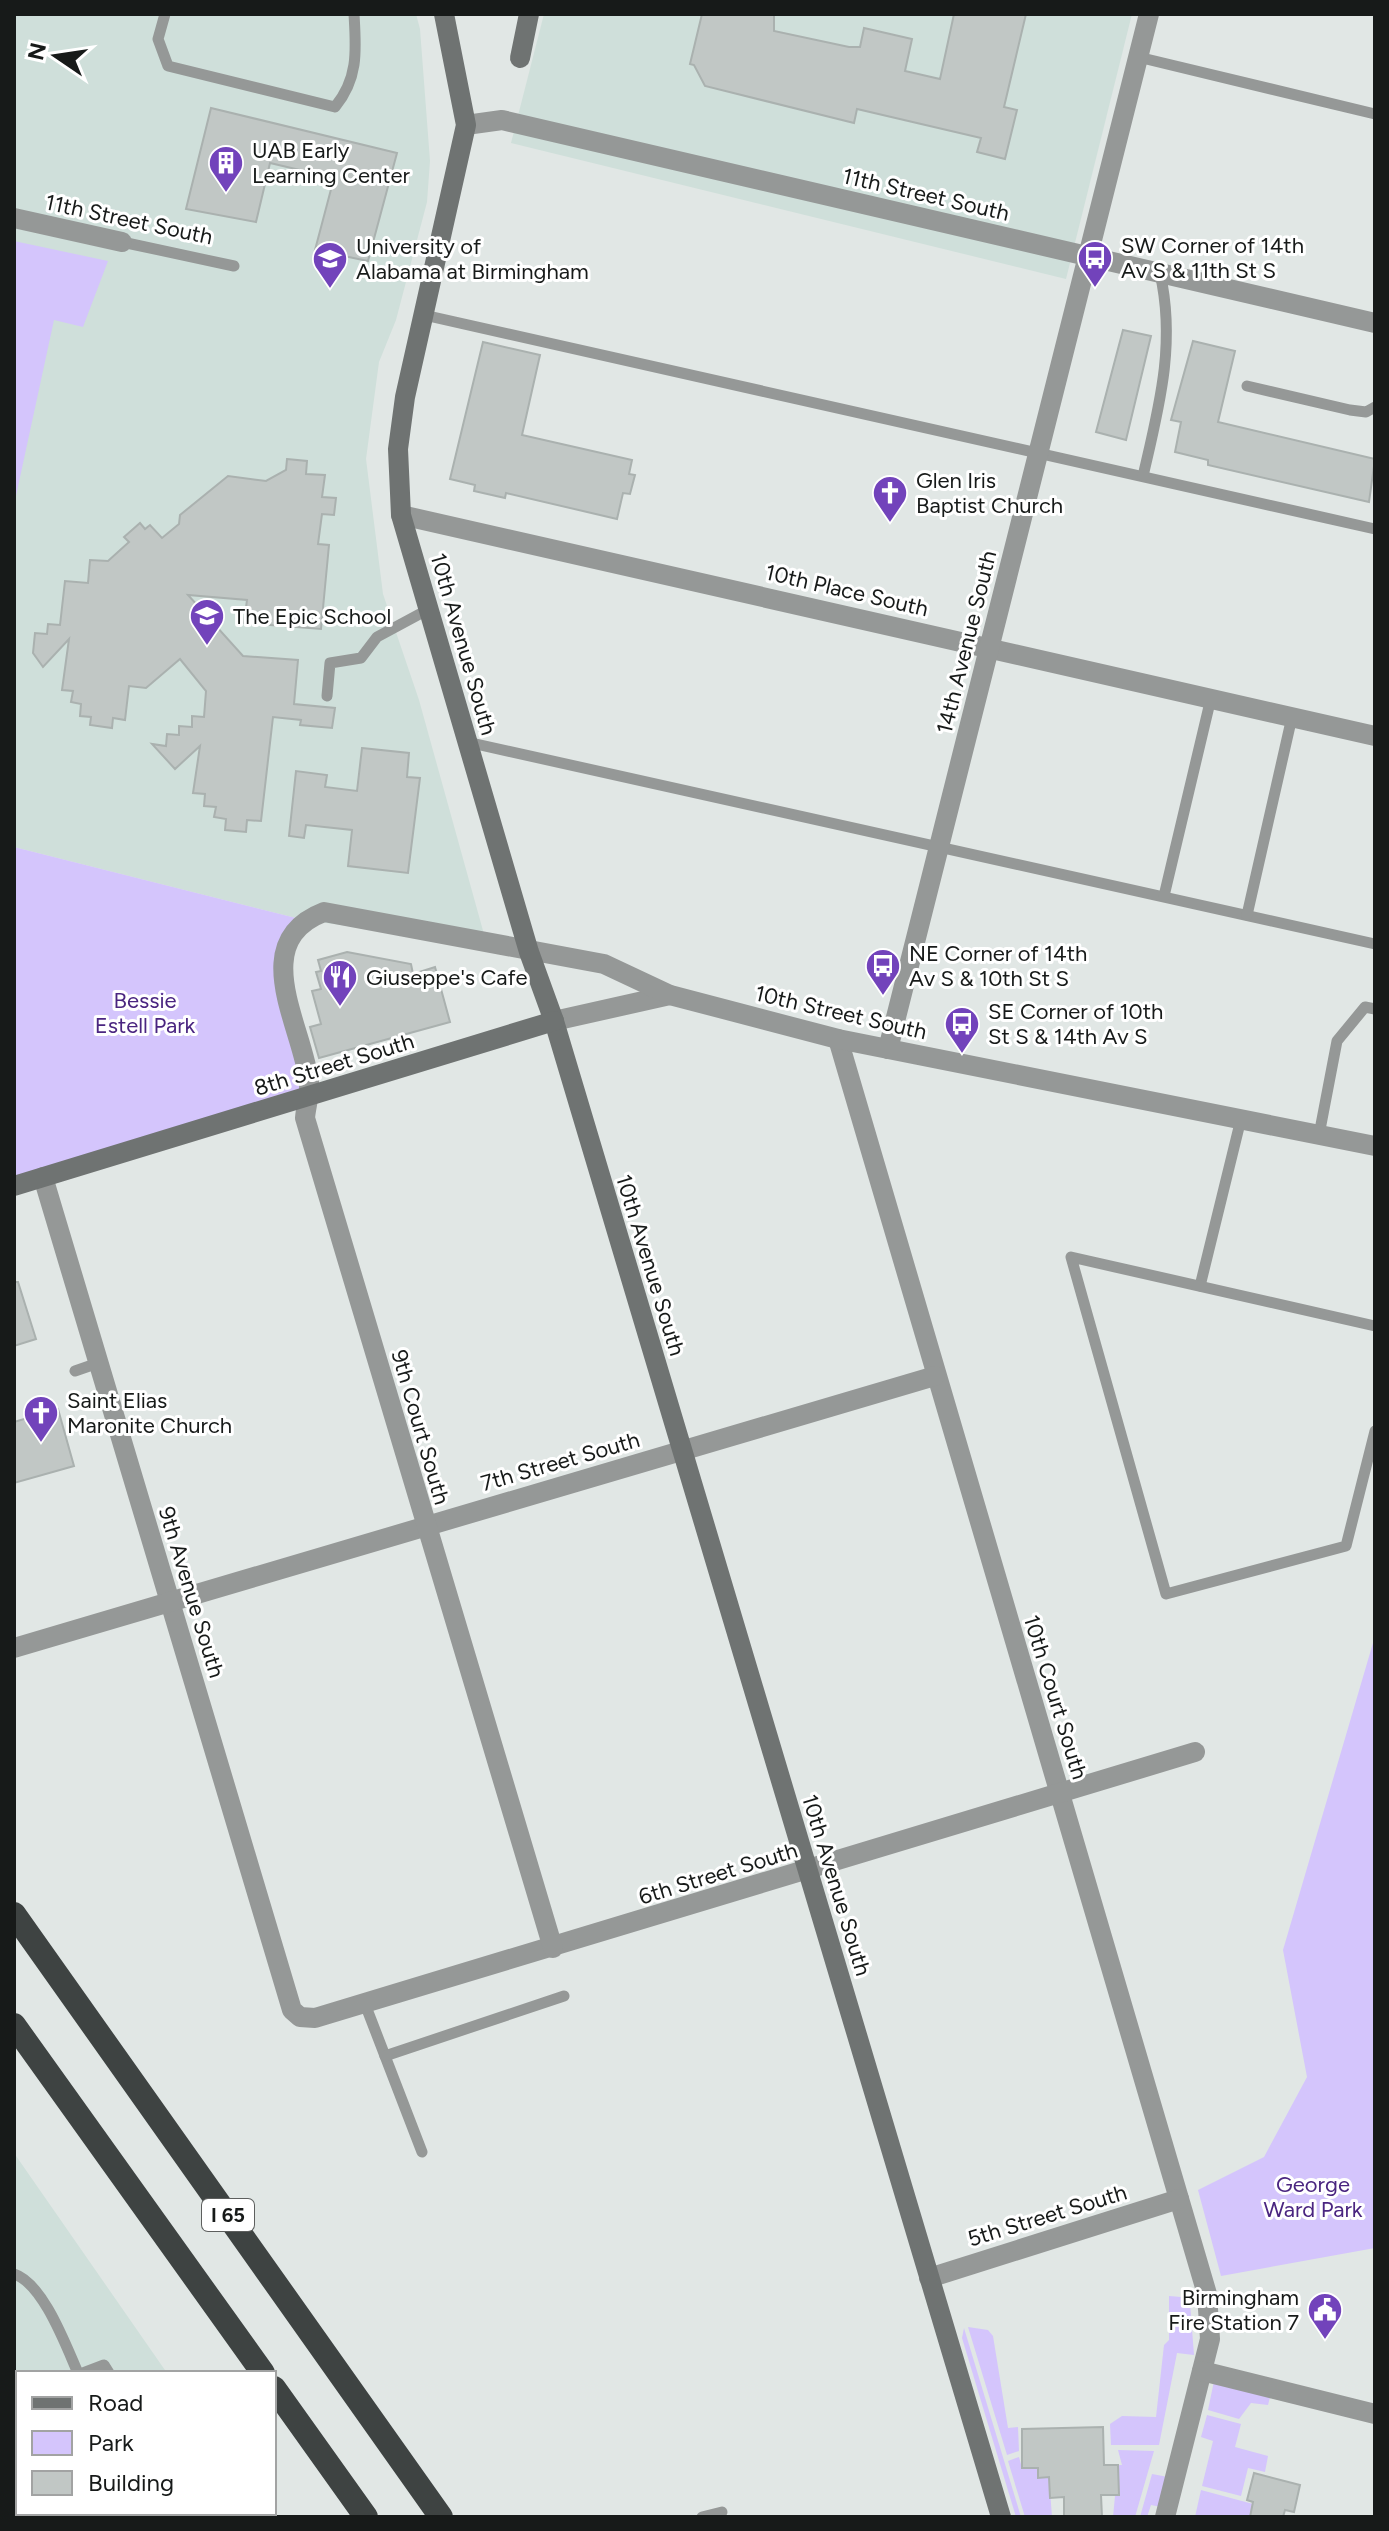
<svg xmlns="http://www.w3.org/2000/svg" width="1389" height="2531" font-family="Figtree,sans-serif">
  <style>
    .built { fill: #cfdfda }
    .green { fill: #d4c5fc }
    .building { fill: #c1c7c5; stroke: #aab1af; stroke-width: 2 }
    .lines { fill: none; stroke-linecap: round; stroke-linejoin: round }
    .lane { stroke: #959897; stroke-width: 11 }
    .street { stroke: #959897; stroke-width: 20 }
    .secondary { stroke: #6f7372; stroke-width: 20 }
    .highway { stroke: #3e4342; stroke-width: 24 }
    .labels { text-anchor: middle; stroke-width: 6; stroke-linejoin: round; paint-order: stroke }
    .shield { fill: #fff; stroke: #5d5f5e; stroke-width: 2 }
    .shield-label { font-size: 20px; font-weight: bold; fill: #171a19 }
    .poi-label { font-size: 22px; fill: #171a19; stroke: #fff; text-anchor: start }
    .street-label { font-size: 22px; fill: #171a19; stroke: #fff }
    .park-label { font-size: 22px; fill: #4a2580; stroke: #fff }
  </style>
  <rect width="100%" height="100%" fill="#e1e7e5"/>
  <g class="built">
    <polygon points="14,14 416,14 420,29 430,161 427,202 396,320 379,362 366,459 383,594 419,700 487,945 304,920 14,847"/>
    <polygon points="544,14 1132,14 1066,279 511,143"/>
    <polygon points="14,2153 167,2373 18,2373 18,2513 265,2513 267,2517 14,2517"/>
  </g>
  <g class="green">
    <polygon points="14,241 108,261 83,327 54,320 14,505"/>
    <polygon points="14,847 304,920 287,948 310,1097 14,1186"/>
    <polygon points="1375,1636 1375,2248 1221,2276 1198,2190 1264,2157 1307,2077 1283,1950"/>
    <polygon points="1169,2296 1181,2297 1190,2303 1194,2355 1177,2353 1159,2445 1111,2445 1110,2424 1122,2416 1156,2417 1164,2345 1169,2340"/>
    <polygon points="968,2327 988,2330 993,2336 1008,2428 1018,2427 1019,2451 1007,2455"/>
    <polygon points="964,2328 1021,2517 1016,2517 962,2338"/>
    <polygon points="1214,2381 1271,2393 1268,2405 1251,2403 1239,2419 1208,2410"/>
    <polygon points="1207,2415 1241,2424 1235,2447 1268,2456 1265,2472 1248,2468 1241,2496 1202,2486 1213,2441 1201,2437"/>
    <polygon points="1118,2450 1154,2451 1135,2517 1113,2517 1118,2465 1122,2465"/>
    <polygon points="1019,2457 1022,2468 1038,2468 1039,2477 1049,2477 1052,2517 1025,2517 1008,2461"/>
    <polygon points="1152,2474 1168,2477 1161,2507 1151,2505 1147,2517 1140,2517"/>
    <polygon points="1201,2490 1253,2504 1250,2517 1195,2517"/>
  </g>
  <g class="building">
    <polygon points="702,14 774,14 774,31 849,47 860,47 864,28 912,39 905,71 940,79 954,14 1026,14 1004,107 1017,110 1005,159 977,152 981,138 857,109 854,123 705,86 694,65 690,64"/>
    <polygon points="211,108 397,153 368,261 315,250 334,178 270,163 256,222 186,209"/>
    <polygon points="1123,330 1151,336 1126,440 1096,432"/>
    <polygon points="1193,341 1235,351 1218,422 1375,459 1369,502 1208,465 1208,460 1175,452 1181,422 1171,420"/>
    <polygon points="483,342 540,355 522,435 632,460 629,474 635,475 630,494 623,493 617,519 506,493 505,498 474,491 475,485 450,479"/>
    <polygon points="287,459 307,461 306,474 325,475 322,497 336,498 334,515 322,514 318,544 329,545 321,629 244,623 247,600 188,595 243,656 298,660 294,704 335,708 332,728 300,725 301,720 273,717 261,821 247,820 246,832 225,830 226,819 214,817 216,807 204,806 205,794 193,793 200,746 175,769 152,744 166,746 167,734 179,735 179,726 192,727 192,716 204,717 206,691 180,659 146,688 129,686 125,720 113,718 112,728 90,725 91,717 80,716 81,704 71,702 73,691 62,690 69,639 43,667 33,653 35,633 47,634 48,624 60,625 65,581 88,583 90,560 108,561 129,542 124,537 140,523 145,529 150,525 162,538 179,524 180,515 228,476 266,481 286,470"/>
    <polygon points="362,748 409,753 407,777 420,778 408,873 348,866 352,830 306,825 304,838 289,836 296,771 327,775 325,787 357,791"/>
    <polygon points="347,952 411,964 413,974 435,967 450,1022 319,1058 310,1027 321,1024 312,991 321,989 316,972 321,971 318,960"/>
    <polygon points="14,1282 18,1282 36,1339 14,1346"/>
    <polygon points="58,1409 74,1466 14,1483 14,1422"/>
    <polygon points="1103,2427 1104,2465 1118,2465 1119,2495 1101,2495 1102,2517 1064,2517 1064,2497 1050,2498 1049,2477 1038,2478 1038,2468 1022,2468 1022,2429"/>
    <polygon points="1254,2473 1300,2485 1294,2512 1285,2510 1283,2517 1250,2517 1253,2502 1247,2500"/>
  </g>
  <g class="lines">
    <g class="lane">
      <path d="M165,14L158,39L168,66L335,107C359,78 356,49 354,14"/>
      <polyline points="1138,57 1375,114"/>
      <polyline points="122,242 234,266"/>
      <polyline points="424,315 1375,529"/>
      <polyline points="1247,386 1350,410 1366,412 1375,407"/>
      <path d="M1143,476C1159,407 1176,344 1160,273"/>
      <polyline points="327,696 330,663 361,658 377,637 429,609"/>
      <polyline points="467,742 1375,944"/>
      <polyline points="1164,896 1211,698"/>
      <polyline points="1247,915 1292,717"/>
      <polyline points="1319,1135 1337,1041 1365,1007 1375,1009"/>
      <polyline points="1200,1286 1241,1119"/>
      <polyline points="1375,1326 1071,1257 1166,1594 1346,1546 1375,1431"/>
      <polyline points="75,1371 98,1363"/>
      <polyline points="365,2004 422,2152"/>
      <polyline points="385,2056 564,1996"/>
      <path d="M14,2274C43,2283 66,2346 78,2373"/>
      <polyline points="83,2373 104,2365 109,2373"/>
      <polyline points="14,2400 18,2399"/>
      <polyline points="14,2453 18,2452"/>
      <polyline points="702,2517 722,2512"/>
    </g>
    <g class="street">
      <polyline points="466,125 502,120 1375,323"/>
      <polyline points="14,218 122,242"/>
      <polyline points="401,515 1375,736"/>
      <polyline points="554,1021 670,995"/>
      <polyline points="838,1039 1207,2294 1210,2339 1165,2517"/>
      <polyline points="888,1049 1149,14"/>
      <polyline points="43,1177 292,2010 300,2017 315,2018 1195,1752"/>
      <polyline points="14,1648 935,1376"/>
      <path d="M553,1948L305,1118C306,1106 310,1095 309,1082C303,1027 246,942 324,912L604,964L670,995L838,1039L1375,1146"/>
      <polyline points="929,2278 1179,2199"/>
      <polyline points="1202,2371 1375,2414"/>
    </g>
    <g class="secondary">
      <polyline points="444,14 466,125 405,397 398,449 401,515 529,952 554,1021 1001,2517"/>
      <polyline points="520,58 529,14"/>
      <polyline points="14,1186 554,1021"/>
    </g>
    <g class="highway">
      <polyline points="14,1914 441,2517"/>
      <polyline points="14,2025 263,2373"/>
      <polyline points="274,2388 366,2517"/>
    </g>
  </g>
  <defs>
    <symbol id="building-pin" viewBox="-11 -11 22 30"><path d="M0 17L-7.5 6A9.5 9.5 0 1 1 7.5 6Z" fill="#7243bb" stroke="#fff"/><path d="M-4-6H4V6H1V3H-1V6H-4ZM-2.5-4.3h1.7v1.8h-1.7ZM.8-4.3h1.7v1.8H.8ZM-2.5-1h1.7V.8h-1.7ZM.8-1h1.7V.8H.8Z" fill="#fff"/></symbol>
    <symbol id="bus-pin" viewBox="-11 -11 22 30"><path d="M0 17L-7.5 6A9.5 9.5 0 1 1 7.5 6Z" fill="#7243bb" stroke="#fff"/><path d="M-5-6H5V4H4V6H2V4H-2V6H-4V4H-5ZM-3.5-4V0h7V-4ZM-3.5 1.2v1.5H-2V1.2ZM2 1.2v1.5H3.5V1.2Z" fill="#fff"/></symbol>
    <symbol id="university-pin" viewBox="-11 -11 22 30"><path d="M0 17L-7.5 6A9.5 9.5 0 1 1 7.5 6Z" fill="#7243bb" stroke="#fff"/><path d="M0-5L7-2L0 1L-7-2ZM-4 1L0 2.5L4 1V4Q0 6-4 4Z" fill="#fff"/></symbol>
    <symbol id="church-pin" viewBox="-11 -11 22 30"><path d="M0 17L-7.5 6A9.5 9.5 0 1 1 7.5 6Z" fill="#7243bb" stroke="#fff"/><path d="M-1.2-6h2.4v3.5h3.3v2.4h-3.3V6h-2.4V-.1h-3.3v-2.4h3.3Z" fill="#fff"/></symbol>
    <symbol id="school-pin" viewBox="-11 -11 22 30"><path d="M0 17L-7.5 6A9.5 9.5 0 1 1 7.5 6Z" fill="#7243bb" stroke="#fff"/><path d="M0-5L7-2L0 1L-7-2ZM-4 1L0 2.5L4 1V4Q0 6-4 4Z" fill="#fff"/></symbol>
    <symbol id="restaurant-pin" viewBox="-11 -11 22 30"><path d="M0 17L-7.5 6A9.5 9.5 0 1 1 7.5 6Z" fill="#7243bb" stroke="#fff"/><path d="M-5-6h1v4h1v-4h1v4h1v-4h1v5L-1.5 .5V6h-2V.5L-5-1ZM5-6V6H3V1.5H1.5Q1.5-4 5-6Z" fill="#fff"/></symbol>
    <symbol id="civic-pin" viewBox="-11 -11 22 30"><path d="M0 17L-7.5 6A9.5 9.5 0 1 1 7.5 6Z" fill="#7243bb" stroke="#fff"/><path d="M-.6-6.5H3V-4.5H.6V-3L4-1V1h2V6H-6V1h2V-1L-.6-3ZM-1.2 2.5V6h2.4V2.5Z" fill="#fff"/></symbol>
  </defs>
  <g fill-rule="evenodd">
    <use href="#building-pin" x="206" y="143" width="40" height="54"/>
    <use href="#bus-pin" x="1075" y="238" width="40" height="54"/>
    <use href="#university-pin" x="310" y="239" width="40" height="54"/>
    <use href="#church-pin" x="870" y="473" width="40" height="54"/>
    <use href="#school-pin" x="187" y="596" width="40" height="54"/>
    <use href="#bus-pin" x="863" y="946" width="40" height="54"/>
    <use href="#restaurant-pin" x="320" y="957" width="40" height="54"/>
    <use href="#bus-pin" x="942" y="1004" width="40" height="54"/>
    <use href="#church-pin" x="21" y="1393" width="40" height="54"/>
    <use href="#civic-pin" x="1305" y="2290" width="40" height="54"/>
  </g>
  <g class="labels">
    <rect class="shield" x="202" y="2199" width="52" height="32" rx="6"/>
    <g class="shield-label">
      <text x="228" y="2222">I 65</text>
    </g>
    <g class="poi-label">
      <text x="252" y="158">UAB Early<tspan x="252" dy="25">Learning Center</tspan></text>
      <text x="1121" y="253">SW Corner of 14th<tspan x="1121" dy="25">Av S &amp; 11th St S</tspan></text>
      <text x="356" y="254">University of<tspan x="356" dy="25">Alabama at Birmingham</tspan></text>
      <text x="916" y="488">Glen Iris<tspan x="916" dy="25">Baptist Church</tspan></text>
      <text x="233" y="624">The Epic School</text>
      <text x="909" y="961">NE Corner of 14th<tspan x="909" dy="25">Av S &amp; 10th St S</tspan></text>
      <text x="366" y="985">Giuseppe's Cafe</text>
      <text x="988" y="1019">SE Corner of 10th<tspan x="988" dy="25">St S &amp; 14th Av S</tspan></text>
      <text x="67" y="1408">Saint Elias<tspan x="67" dy="25">Maronite Church</tspan></text>
      <text x="1299" y="2305" text-anchor="end">Birmingham<tspan x="1299" dy="25">Fire Station 7</tspan></text>
    </g>
    <g class="street-label">
      <text transform="translate(926 194) rotate(13)" y="8">11th Street South</text>
      <text transform="translate(129 219) rotate(12)" y="8">11th Street South</text>
      <text transform="translate(847 590) rotate(13)" y="8">10th Place South</text>
      <text transform="translate(966 642) rotate(-76)" y="8">14th Avenue South</text>
      <text transform="translate(464 644) rotate(74)" y="8">10th Avenue South</text>
      <text transform="translate(841 1012) rotate(13)" y="8">10th Street South</text>
      <text transform="translate(334 1064) rotate(-17)" y="8">8th Street South</text>
      <text transform="translate(651 1265) rotate(73)" y="8">10th Avenue South</text>
      <text transform="translate(421 1427) rotate(74)" y="8">9th Court South</text>
      <text transform="translate(560 1461) rotate(-16)" y="8">7th Street South</text>
      <text transform="translate(192 1592) rotate(73)" y="8">9th Avenue South</text>
      <text transform="translate(1056 1697) rotate(73)" y="8">10th Court South</text>
      <text transform="translate(718 1873) rotate(-17)" y="8">6th Street South</text>
      <text transform="translate(837 1885) rotate(73)" y="8">10th Avenue South</text>
      <text transform="translate(1047 2215) rotate(-17)" y="8">5th Street South</text>
    </g>
    <g class="park-label">
      <text x="145" y="1008">Bessie<tspan x="145" dy="25">Estell Park</tspan></text>
      <text x="1313" y="2192">George<tspan x="1313" dy="25">Ward Park</tspan></text>
    </g>
  </g>
  <rect width="1389" height="2531" fill="none" stroke="#171a19" stroke-width="32"/>
  <rect x="16" y="2371" width="260" height="144" fill="#ffffff" stroke="#a2a3a3" stroke-width="2"/>
  <rect x="32" y="2397" width="40" height="12" fill="#6f7372" stroke="#a2a3a3" stroke-width="2"/>
  <text x="88" y="2411" font-size="24" fill="#171a19">Road</text>
  <rect x="32" y="2431" width="40" height="24" fill="#d4c5fc" stroke="#a2a3a3" stroke-width="2"/>
  <text x="88" y="2451" font-size="24" fill="#171a19">Park</text>
  <rect x="32" y="2471" width="40" height="24" fill="#c1c7c5" stroke="#a2a3a3" stroke-width="2"/>
  <text x="88" y="2491" font-size="24" fill="#171a19">Building</text>
  <g transform="translate(56 56) rotate(283)" stroke="#ffffff" stroke-width="6" paint-order="stroke">
  <path d="M0-6L14 30L0 20L-14 30Z" fill="#171a19"/>
  <text y="-12" font-size="22" font-weight="bold" text-anchor="middle" fill="#171a19">N</text>
  </g>
</svg>
